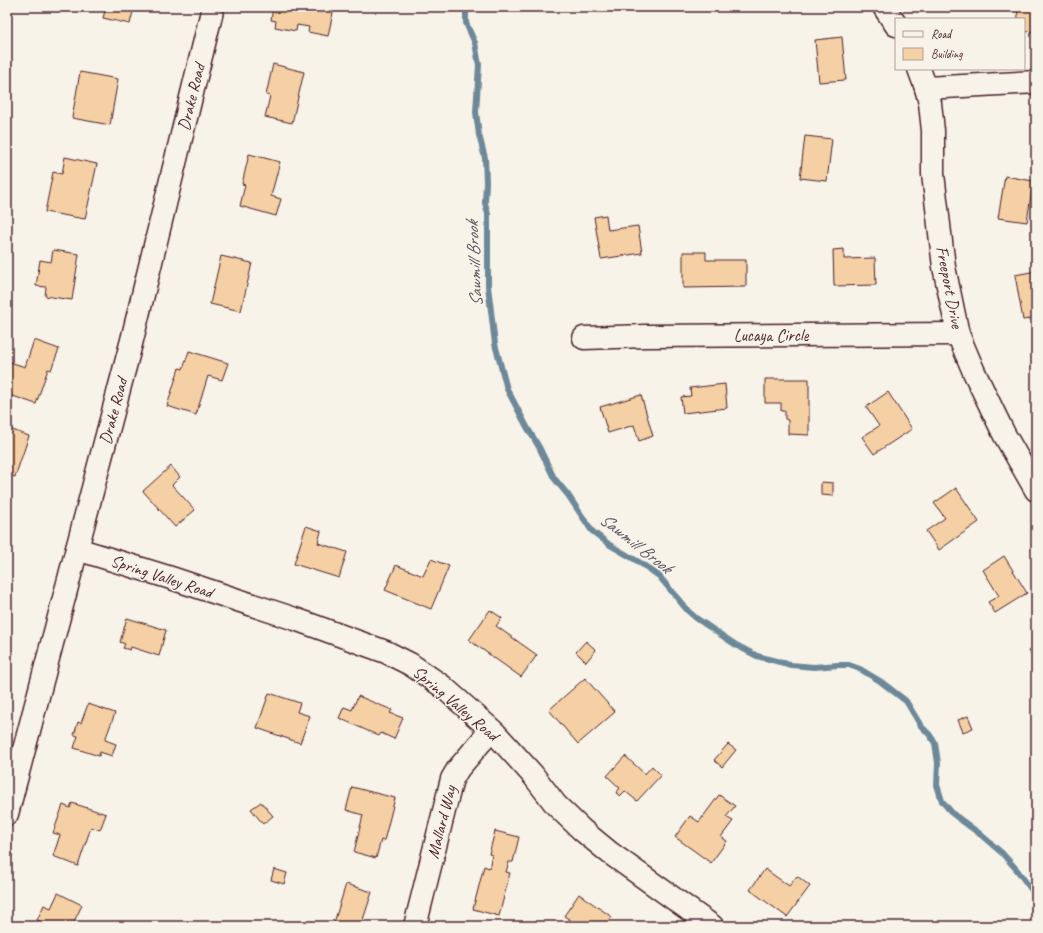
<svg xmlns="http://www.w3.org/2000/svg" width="1043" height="933" font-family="Caveat,sans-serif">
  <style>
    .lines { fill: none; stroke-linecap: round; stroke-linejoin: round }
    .stream { stroke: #6d8999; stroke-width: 6 }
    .building { fill: #f4d0a4; stroke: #4a1f2b }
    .minor-casing { stroke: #4a1f2b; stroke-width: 25 }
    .minor { stroke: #f7f3e8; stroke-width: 22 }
    .labels { text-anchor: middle; stroke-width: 3; stroke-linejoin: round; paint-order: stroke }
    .street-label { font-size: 17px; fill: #4a1f2b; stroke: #f7f3e8 }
    .water-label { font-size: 18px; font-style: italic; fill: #5b5462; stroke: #f7f3e8 }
  </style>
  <rect width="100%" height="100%" fill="#f7f3e8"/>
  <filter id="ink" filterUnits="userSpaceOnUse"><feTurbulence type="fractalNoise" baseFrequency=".025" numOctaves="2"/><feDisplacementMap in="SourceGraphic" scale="8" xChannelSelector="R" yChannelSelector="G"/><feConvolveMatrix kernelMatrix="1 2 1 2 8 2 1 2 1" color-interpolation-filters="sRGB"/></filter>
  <g filter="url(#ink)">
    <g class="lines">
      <polyline class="stream" points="466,7 466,23 475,43 479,65 476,112 479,135 485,158 486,182 485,203 488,214 488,286 495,344 507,389 527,427 539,447 554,478 568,495 592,531 610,545 639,562 659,576 688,611 696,618 736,645 757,656 791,665 814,667 838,665 849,665 860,669 880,681 906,701 921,726 929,734 935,743 938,763 937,785 942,801 953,814 980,834 1002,853 1017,870 1036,896"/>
    </g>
    <g class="building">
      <polygon points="106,7 134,7 130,24 103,18"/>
      <polygon points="273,7 328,7 334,8 328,36 308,32 309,27 297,25 296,31 275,27 276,21 271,20"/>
      <polygon points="1017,7 1036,7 1036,31 1024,32 1024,19 1018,19"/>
      <polygon points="842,37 846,80 819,82 815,40"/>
      <polygon points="273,64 304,72 292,123 265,117 270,96 266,95"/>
      <polygon points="80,72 118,79 110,125 72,118"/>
      <polygon points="805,136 832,139 827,181 800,178"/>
      <polygon points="249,154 280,162 271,196 281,199 276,216 240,206 245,185 242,184"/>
      <polygon points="65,157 97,164 85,219 45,212 53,172 62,174"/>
      <polygon points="1005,176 1033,181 1027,222 998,218"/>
      <polygon points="606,215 608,230 638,226 642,253 601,259 594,217"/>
      <polygon points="844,249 844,259 875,258 876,285 834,286 833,250"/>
      <polygon points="53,250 79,254 72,300 45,296 46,287 36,286 40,260 51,262"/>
      <polygon points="683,252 706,252 706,260 746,260 746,287 683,288"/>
      <polygon points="221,256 252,263 241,311 210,304"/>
      <polygon points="1036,271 1036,318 1023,320 1015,275"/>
      <polygon points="34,340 59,349 51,370 48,369 36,404 7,394 7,361 25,367"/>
      <polygon points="189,351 228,363 222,380 208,376 196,415 167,406 179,368 183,369"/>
      <polygon points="765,379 809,379 809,435 788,434 788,420 785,419 785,411 781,411 781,403 765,403"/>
      <polygon points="725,384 727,408 683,413 681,397 691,396 690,388"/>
      <polygon points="888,392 912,429 874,454 862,437 879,426 866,407"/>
      <polygon points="641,395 653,436 639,441 634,425 608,433 600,407"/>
      <polygon points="7,428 29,436 15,477 7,474"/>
      <polygon points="171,466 180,477 172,485 195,510 175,527 143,491"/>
      <polygon points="821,482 833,483 833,496 821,495"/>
      <polygon points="956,488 979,522 939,550 926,531 945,518 934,503"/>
      <polygon points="306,526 321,531 318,543 347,552 339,578 294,564"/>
      <polygon points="1004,556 1027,593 995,613 988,602 999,596 983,570"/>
      <polygon points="431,559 449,566 431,609 385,590 396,565 423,576"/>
      <polygon points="490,610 502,618 496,626 537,655 521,677 469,640"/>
      <polygon points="127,618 166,630 159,656 131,647 130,650 123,648 125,644 120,642"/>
      <polygon points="586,641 596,650 586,662 576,652"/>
      <polygon points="1036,646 1036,662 1029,651"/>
      <polygon points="585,678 615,712 578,744 549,710"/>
      <polygon points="269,693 300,703 297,712 310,716 300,743 257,728"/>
      <polygon points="358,696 392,710 390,713 403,718 394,739 381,733 379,736 339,718 344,707 352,710"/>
      <polygon points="88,704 115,713 105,740 116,744 112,756 100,752 99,756 74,748 78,736 74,735 78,722 81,723"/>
      <polygon points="968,716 973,728 963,732 958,720"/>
      <polygon points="728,744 736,750 722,767 714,760"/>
      <polygon points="625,756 645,774 652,766 661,775 637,801 625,791 620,796 616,793 620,788 607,776"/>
      <polygon points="352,787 395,798 384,841 381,840 376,858 354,852 363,815 346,810"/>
      <polygon points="719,795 735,806 726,817 733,821 721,837 727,841 711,863 675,837 690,816 699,822"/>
      <polygon points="261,802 273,816 263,824 251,809"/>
      <polygon points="72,803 106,814 100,830 91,827 78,866 53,856 60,835 53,833 63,805 70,808"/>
      <polygon points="495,831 519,837 513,862 509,862 506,872 510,873 499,916 473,909 484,866 489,868 492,855 489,854"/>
      <polygon points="274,869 287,873 284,884 271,880"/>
      <polygon points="765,869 789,886 797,876 810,886 787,917 750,890"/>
      <polygon points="346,884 372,892 361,926 333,926"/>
      <polygon points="58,893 82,905 72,926 40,926 42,922 37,920 44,905 51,908"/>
      <polygon points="579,894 612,917 605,926 579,926 564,916"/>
    </g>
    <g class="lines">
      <defs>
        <g id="minor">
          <polyline points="884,7 896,25"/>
          <polyline points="919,69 926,88 930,103 933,131 933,174 944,267 958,334 974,372 1004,434 1036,490"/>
          <polyline points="926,88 1036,82"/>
          <polyline points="584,338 646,336 958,334"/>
          <polyline points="77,549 171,578 295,619 386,652 410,664 442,686 494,732 533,775 556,805 582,830 610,853 712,926"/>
          <polyline points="7,814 132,340 213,7"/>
          <polyline points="415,926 452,779 458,769 491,730"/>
        </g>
      </defs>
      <use href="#minor" class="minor-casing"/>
      <use href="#minor" class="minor"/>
    </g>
  </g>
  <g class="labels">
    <g class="street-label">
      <text transform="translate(191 97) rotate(-76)" y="6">Drake Road</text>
      <text transform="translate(950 287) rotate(79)" y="6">Freeport Drive</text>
      <text x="771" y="341">Lucaya Circle</text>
      <text transform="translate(113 411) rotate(-75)" y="6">Drake Road</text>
      <text transform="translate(162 576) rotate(18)" y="6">Spring Valley Road</text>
      <text transform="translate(456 703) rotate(40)" y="6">Spring Valley Road</text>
      <text transform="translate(441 822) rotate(-76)" y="6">Mallard Way</text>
    </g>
    <g class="water-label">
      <text transform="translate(474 264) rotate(-93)" y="6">Sawmill Brook</text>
      <text transform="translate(636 543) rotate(38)" y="6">Sawmill Brook</text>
    </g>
  </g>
  <rect width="1043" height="933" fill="none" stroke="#f7f3e8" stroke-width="24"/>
  <rect x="12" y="12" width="1019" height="909" fill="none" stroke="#4a1f2b" stroke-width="1.5" filter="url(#ink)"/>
  <rect x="895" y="18" width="130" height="52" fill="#f7f3e8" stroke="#b29e9c"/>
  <rect x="903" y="31" width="20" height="6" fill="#f7f3e8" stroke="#b29e9c"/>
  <text x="931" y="38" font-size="12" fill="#4a1f2b">Road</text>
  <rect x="903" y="48" width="20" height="12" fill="#f4d0a4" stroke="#b29e9c"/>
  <text x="931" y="58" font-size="12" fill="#4a1f2b">Building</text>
</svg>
